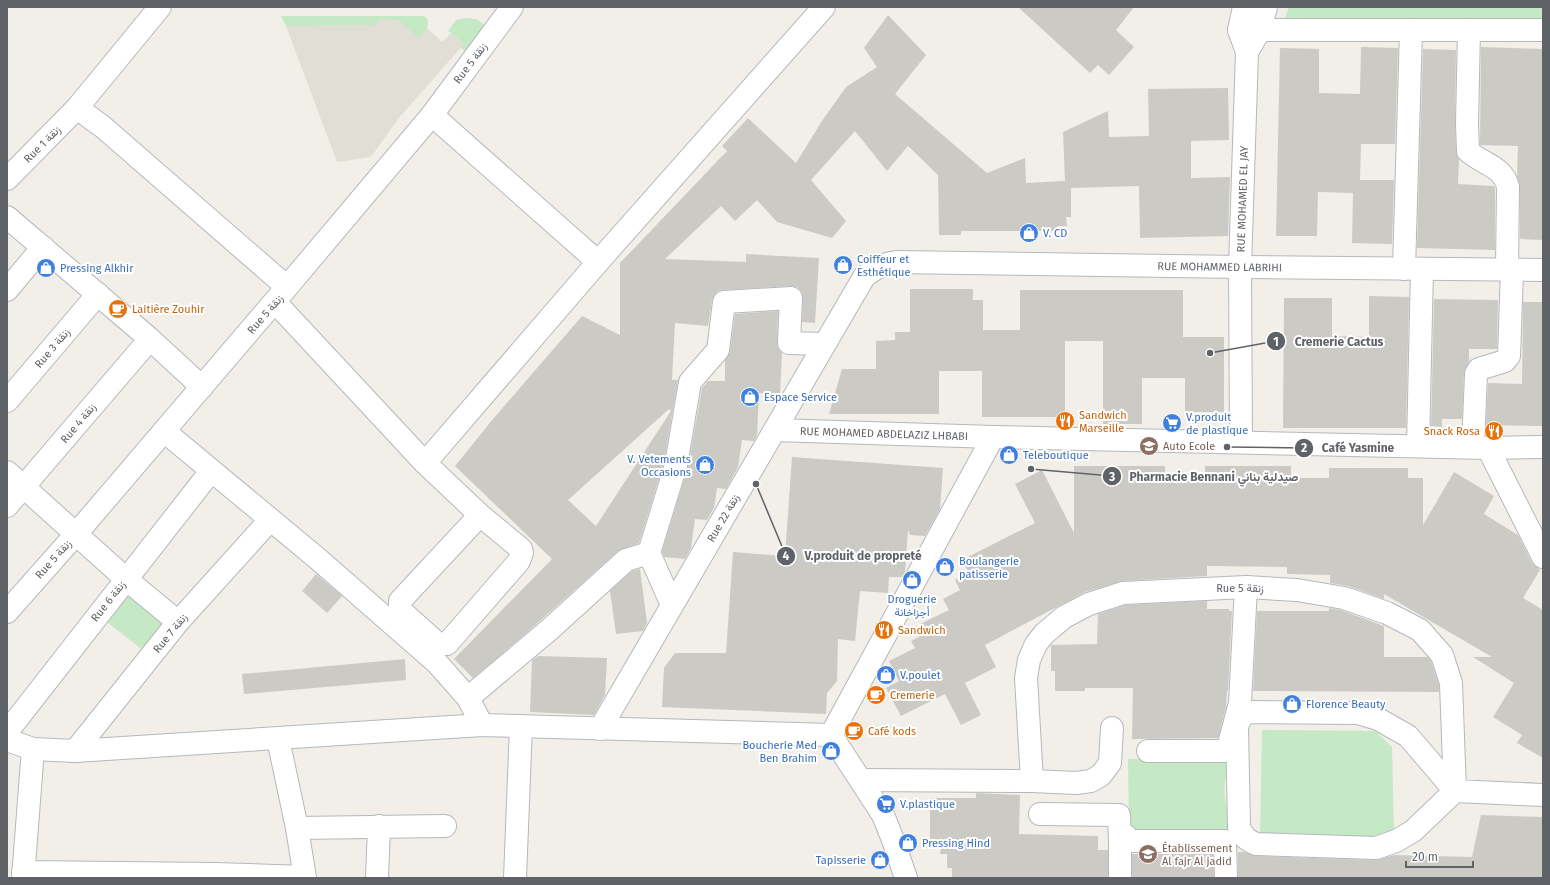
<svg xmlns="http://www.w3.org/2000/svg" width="1550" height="885" font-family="'Fira Sans',Vazirmatn,sans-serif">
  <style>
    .education { fill: #e1ded6 }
    .green { fill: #c5e8c5 }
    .building { fill: #cccac5; fill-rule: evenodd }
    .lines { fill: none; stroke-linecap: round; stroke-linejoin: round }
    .street-casing { stroke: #b5b8bc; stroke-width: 24 }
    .street { stroke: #fff; stroke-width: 22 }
    .labels { text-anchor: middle; stroke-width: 4; stroke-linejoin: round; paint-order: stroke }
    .street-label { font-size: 11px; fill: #5f6368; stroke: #fff }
    .shop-label { font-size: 11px; fill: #366cbe; stroke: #fff; text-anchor: start }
    .food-label { font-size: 11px; fill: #c56008; stroke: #fff; text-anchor: start }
    .education-label { font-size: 11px; fill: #785e54; stroke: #fff; text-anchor: start }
    .leader { fill: none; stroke: #5f6368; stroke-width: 1.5 }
    .callout-dot { fill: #5f6368; stroke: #fff; stroke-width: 1.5 }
    .mark-label { font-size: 12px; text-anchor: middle; font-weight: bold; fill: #fff }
    .callout-label { font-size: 12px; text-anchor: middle; font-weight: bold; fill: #5f6368; stroke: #fff; stroke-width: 4; stroke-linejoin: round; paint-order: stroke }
  </style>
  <rect width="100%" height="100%" fill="#f1efe8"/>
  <polygon class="education" points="380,19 400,21 419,37 427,28 442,42 451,33 464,44 398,119 371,157 337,162 286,26 376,25"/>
  <g class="green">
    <polygon points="1289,7 1543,7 1543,20 1296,32 1285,18"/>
    <polygon points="281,16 421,16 426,17 428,22 427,28 419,38 400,21 380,19 376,25 286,26"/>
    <polygon points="465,18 476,19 485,25 472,57 461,48 464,44 451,33 448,31 456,20"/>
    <polygon points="125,591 166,623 144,651 103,619"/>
    <polygon points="1262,730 1375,731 1392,747 1394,834 1386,841 1260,839"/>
    <path d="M1231,757C1227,769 1223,785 1225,798C1226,809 1233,821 1238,831L1129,833L1128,759Z"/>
  </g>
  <g class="building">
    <polygon points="1018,7 1134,7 1116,30 1134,47 1109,75 1098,65 1090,73"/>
    <path d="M888,15L926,55L895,94L987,173L1025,158L1026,183L1065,181L1063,132L1108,111L1109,137L1149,136L1148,89L1228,88L1229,140L1191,141V178L1230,177L1228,236L1140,238L1139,186L1071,188V217H1066L1067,226H1058V231H961V235H939L938,175L908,146L887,171L855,131L811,180L846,221L832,238L777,222L757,200L735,221L721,206L665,259L746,262V254L819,258L815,323L802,322L803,299L802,292L797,287L790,286L723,290L718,291L714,295L712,300L708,326L675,323L672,380H678L664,462L639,543L618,551L524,635L473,678L454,659L552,559L455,466L493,419L582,316L620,335V263L727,151L722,146L748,118L796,163L822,121L846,87L877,67L864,48ZM669,409L671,411L596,526L568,500Z"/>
    <polygon points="1361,47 1398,48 1395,144 1361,144 1360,180 1394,180 1392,244 1352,243 1353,193 1318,192 1317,236 1276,236 1280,48 1319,49 1319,93 1360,94"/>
    <polygon points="1481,47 1543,49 1543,240 1520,239 1520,187 1517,177 1518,146 1480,145"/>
    <polygon points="1423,49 1456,50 1455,124 1456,151 1459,159 1458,184 1494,186 1495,189 1495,250 1417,248"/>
    <polygon points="910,289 973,289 973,300 983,300 983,330 1020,330 1020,290 1183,290 1183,337 1224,337 1224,412 1185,412 1185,378 1142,378 1142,424 1103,424 1103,341 1065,341 1065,417 982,417 982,371 939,371 939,414 829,414 842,369 876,369 876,341 895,340 895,332 910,332"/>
    <polygon points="1369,296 1409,297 1406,428 1283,428 1284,298 1332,298 1332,336 1369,337"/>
    <polygon points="1434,299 1498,300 1497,349 1469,349 1469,362 1464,373 1462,419 1442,419 1442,427 1431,426"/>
    <polygon points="1523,302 1543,302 1543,426 1486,425 1488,383 1522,384"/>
    <polygon points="778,311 777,342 778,348 782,353 780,394 759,393 757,435 754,441 742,440 738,467 726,489 717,488 714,508 707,520 695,519 691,548 685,559 664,557 662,552 688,467 702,388 708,381 725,381 725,360 730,352 735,314"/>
    <polygon points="792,457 943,468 940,509 925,536 910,535 908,530 905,572 902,577 889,577 888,593 860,591 855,641 838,639 837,681 827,693 826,714 662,707 664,668 675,653 726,653 733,552 785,556"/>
    <polygon points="1074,466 1165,466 1165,479 1205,479 1205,466 1291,466 1291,478 1329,478 1329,468 1408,468 1408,478 1423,478 1423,525 1454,472 1494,496 1484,514 1518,535 1532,563 1540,570 1523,598 1543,610 1543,758 1517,743 1522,735 1493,717 1514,683 1473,657 1492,657 1384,594 1384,599 1348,586 1330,583 1330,575 1287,574 1287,567 1207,566 1207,576 1122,581 1085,592 985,645 996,667 965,683 981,715 961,725 945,694 901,716 886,688 899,681 889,661 915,648 911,641 925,634 920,624 949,610 943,599 960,590 955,580 969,573 962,560 1035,523 1015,484 1042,470 1074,533"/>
    <polygon points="640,569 647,623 643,631 616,634 610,591 632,571"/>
    <polygon points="316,574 342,596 327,613 302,591"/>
    <polygon points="1207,601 1207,609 1229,609 1229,611 1232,611 1228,691 1227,691 1226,707 1218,738 1132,739 1133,688 1085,688 1085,691 1055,691 1055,671 1051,671 1051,645 1097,644 1098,614 1125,605"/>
    <polygon points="1329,608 1341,610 1384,626 1384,657 1428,657 1431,661 1439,685 1439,692 1253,691 1257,611 1329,611"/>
    <polygon points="538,656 607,658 605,695 594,715 530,712 532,660"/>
    <polygon points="405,659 406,680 244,694 242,674"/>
    <polygon points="976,793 1020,795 1019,834 1098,836 1098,850 1108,850 1108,878 952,878 952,868 947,868 947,854 940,854 941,847 930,847 930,798 976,798"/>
    <polygon points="1481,815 1543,817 1543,878 1238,878 1238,852 1244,852 1256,856 1376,860 1394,855 1472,857"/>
    <polygon points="1132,854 1213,854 1214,878 1132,878"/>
  </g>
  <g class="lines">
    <defs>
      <g id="street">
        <polyline points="1244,7 1239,30 1247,52 1260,30 1266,7"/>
        <polyline points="1239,30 1543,30"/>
        <path d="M1469,30L1467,124L1468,151C1482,164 1503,166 1508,187L1507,269"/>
        <polyline points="77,108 103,127 287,287"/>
        <polyline points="432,115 598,262"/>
        <polyline points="7,179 77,108 160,7"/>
        <polyline points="7,217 150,339 202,387"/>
        <polyline points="1404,269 1411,30"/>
        <polyline points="7,290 43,247"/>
        <polyline points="275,302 425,463 480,515 521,549 522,553 519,561 447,644 438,644 400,610 400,601 480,515"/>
        <polyline points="7,401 98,294"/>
        <path id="s1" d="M775,430L993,437L1488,448L1543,447"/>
        <polyline points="164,431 318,559 437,663 468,698 482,725"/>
        <path id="s2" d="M1241,442L1240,267L1247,52"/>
        <polyline points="1418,446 1422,269"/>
        <polyline points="1473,447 1476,374 1479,369 1505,361 1509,356 1512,270"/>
        <polyline points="1488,448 1543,557"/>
        <polyline points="425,463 598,262 824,7"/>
        <polyline points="7,472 126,579 178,622"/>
        <polyline points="7,506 150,339"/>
        <polyline points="672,605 649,553 676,465 690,382 718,350 724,302 791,298 789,343 824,344"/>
        <polyline points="7,612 76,534 287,287 432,115 512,7"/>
        <polyline points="468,698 549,630 626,560 649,553"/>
        <path d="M1249,712L1358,713L1378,719L1408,736L1455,791L1413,831L1396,841L1376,848L1256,844C1247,840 1243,837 1239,827L1237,727C1239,719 1242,716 1249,712Z"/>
        <path id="s3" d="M600,729L864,277C875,268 883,264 897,262L1240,267L1543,270"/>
        <polyline points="7,732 211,471"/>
        <polyline points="831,735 993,437"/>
        <polyline points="831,735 883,815 893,840 906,878"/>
        <polyline points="278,739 297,828 305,878"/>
        <polyline points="7,740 33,749 75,751 482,725 831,735"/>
        <polyline points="75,751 178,622 270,520"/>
        <polyline points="1148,751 1232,751 1230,740 1240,703 1246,587"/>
        <polyline points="861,780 1032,781 1076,783 1091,781 1101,775 1110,763 1112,728"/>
        <polyline points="1032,781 1026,678 1029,660 1036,644 1044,634 1064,617 1089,604 1123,593 1246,587 1297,590 1344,598 1387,613 1420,630 1442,655 1451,683 1455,791 1543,795"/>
        <polyline points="1040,814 1119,815 1120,841 1225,841 1226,878"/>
        <polyline points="297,828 445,826"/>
        <polyline points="23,872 216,874 304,877"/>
        <polyline points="23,878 33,749"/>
        <polyline points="377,878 379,826"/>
        <polyline points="515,878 521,726"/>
        <polyline points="1120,878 1120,841 1126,836"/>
      </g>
    </defs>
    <use href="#street" class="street-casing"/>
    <use href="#street" class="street"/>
  </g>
  <defs>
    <symbol id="shop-disc" viewBox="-11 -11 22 22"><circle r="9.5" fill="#3f7fe0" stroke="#fff"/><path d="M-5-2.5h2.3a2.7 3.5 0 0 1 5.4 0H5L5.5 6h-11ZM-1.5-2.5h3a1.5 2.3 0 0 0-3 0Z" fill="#fff"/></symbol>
    <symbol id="cafe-disc" viewBox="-11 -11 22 22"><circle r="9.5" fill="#e8710a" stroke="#fff"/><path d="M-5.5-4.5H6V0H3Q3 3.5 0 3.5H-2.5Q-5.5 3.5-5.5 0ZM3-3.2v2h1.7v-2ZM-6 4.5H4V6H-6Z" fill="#fff"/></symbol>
    <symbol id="restaurant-disc" viewBox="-11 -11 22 22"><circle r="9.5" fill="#e8710a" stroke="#fff"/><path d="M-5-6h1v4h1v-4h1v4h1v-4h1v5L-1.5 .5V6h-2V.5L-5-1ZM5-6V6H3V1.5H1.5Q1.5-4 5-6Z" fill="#fff"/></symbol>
    <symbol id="supermarket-disc" viewBox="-11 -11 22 22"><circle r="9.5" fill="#3f7fe0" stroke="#fff"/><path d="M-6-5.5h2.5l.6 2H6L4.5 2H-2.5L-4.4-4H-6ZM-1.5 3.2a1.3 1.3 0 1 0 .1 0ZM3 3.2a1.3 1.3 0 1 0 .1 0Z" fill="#fff"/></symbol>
    <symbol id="school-disc" viewBox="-11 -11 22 22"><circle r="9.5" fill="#8d6e63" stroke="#fff"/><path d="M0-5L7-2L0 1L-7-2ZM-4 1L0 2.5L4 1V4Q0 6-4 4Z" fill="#fff"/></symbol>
  </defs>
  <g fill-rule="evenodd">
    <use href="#shop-disc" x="1018" y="222" width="22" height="22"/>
    <use href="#shop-disc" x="832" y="254" width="22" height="22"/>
    <use href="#shop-disc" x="35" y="257" width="22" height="22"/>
    <use href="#cafe-disc" x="107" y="298" width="22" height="22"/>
    <use href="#shop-disc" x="739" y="386" width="22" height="22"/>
    <use href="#restaurant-disc" x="1054" y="410" width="22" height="22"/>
    <use href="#supermarket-disc" x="1161" y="412" width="22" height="22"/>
    <use href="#restaurant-disc" x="1483" y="420" width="22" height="22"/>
    <use href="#school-disc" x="1138" y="435" width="22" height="22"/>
    <use href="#shop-disc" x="998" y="444" width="22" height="22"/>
    <use href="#shop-disc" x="694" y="454" width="22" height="22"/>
    <use href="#shop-disc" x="934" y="556" width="22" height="22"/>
    <use href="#shop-disc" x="901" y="569" width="22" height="22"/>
    <use href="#restaurant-disc" x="873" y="619" width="22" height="22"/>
    <use href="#shop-disc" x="875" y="664" width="22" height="22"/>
    <use href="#cafe-disc" x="865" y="684" width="22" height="22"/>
    <use href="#shop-disc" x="1281" y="693" width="22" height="22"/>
    <use href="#cafe-disc" x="843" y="720" width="22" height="22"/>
    <use href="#shop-disc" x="820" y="740" width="22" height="22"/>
    <use href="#supermarket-disc" x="875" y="793" width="22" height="22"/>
    <use href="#shop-disc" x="897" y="832" width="22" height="22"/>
    <use href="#school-disc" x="1137" y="843" width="22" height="22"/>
    <use href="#shop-disc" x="869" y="849" width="22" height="22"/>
  </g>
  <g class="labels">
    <g class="street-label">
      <text transform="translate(470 63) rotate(-53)" y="4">Rue 5 زنقة</text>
      <text transform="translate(42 144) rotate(-45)" y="4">Rue 1 زنقة</text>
      <text dy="4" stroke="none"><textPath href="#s2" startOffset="243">RUE MOHAMED EL JAY</textPath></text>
      <text dy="4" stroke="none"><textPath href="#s3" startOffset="883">RUE MOHAMMED LABRIHI</textPath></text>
      <text transform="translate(265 314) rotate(-49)" y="4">Rue 5 زنقة</text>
      <text transform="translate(52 348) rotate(-50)" y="4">Rue 3 زنقة</text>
      <text transform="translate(78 423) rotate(-50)" y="4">Rue 4 زنقة</text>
      <text dy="4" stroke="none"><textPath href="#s1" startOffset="109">RUE MOHAMED ABDELAZIZ LHBABI</textPath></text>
      <text transform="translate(723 518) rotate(-60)" y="4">Rue 22 زنقة</text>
      <text transform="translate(53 559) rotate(-48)" y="4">Rue 5 زنقة</text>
      <text x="1240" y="592">Rue 5 زنقة</text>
      <text transform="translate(108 601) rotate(-52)" y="4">Rue 6 زنقة</text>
      <text transform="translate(170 633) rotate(-51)" y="4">Rue 7 زنقة</text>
    </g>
    <g class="shop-label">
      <text x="1043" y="237">V. CD</text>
      <text x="857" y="263">Coiffeur et<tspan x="857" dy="13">Esthétique</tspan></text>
      <text x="60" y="272">Pressing Alkhir</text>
      <text x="764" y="401">Espace Service</text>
      <text x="1186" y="421">V.produit<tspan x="1186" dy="13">de plastique</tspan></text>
      <text x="1023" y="459">Teleboutique</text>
      <text x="691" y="463" text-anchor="end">V. Vetements<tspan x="691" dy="13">Occasions</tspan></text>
      <text x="959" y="565">Boulangerie<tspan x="959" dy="13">patisserie</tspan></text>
      <text x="912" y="603" text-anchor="middle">Droguerie<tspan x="912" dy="13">أجزاخانة</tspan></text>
      <text x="900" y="679">V.poulet</text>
      <text x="1306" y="708">Florence Beauty</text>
      <text x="817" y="749" text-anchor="end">Boucherie Med<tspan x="817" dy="13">Ben Brahim</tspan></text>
      <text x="900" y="808">V.plastique</text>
      <text x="922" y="847">Pressing Hind</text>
      <text x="866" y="864" text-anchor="end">Tapisserie</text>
    </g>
    <g class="food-label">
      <text x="132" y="313">Laitière Zouhir</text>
      <text x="1079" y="419">Sandwich<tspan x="1079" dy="13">Marseille</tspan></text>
      <text x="1480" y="435" text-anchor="end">Snack Rosa</text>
      <text x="898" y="634">Sandwich</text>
      <text x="890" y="699">Cremerie</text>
      <text x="868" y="735">Café kods</text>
    </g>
    <g class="education-label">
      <text x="1163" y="450">Auto Ecole</text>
      <text x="1162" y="852">Établissement<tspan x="1162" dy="13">Al fajr Al jadid</tspan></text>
    </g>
  </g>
  <path class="leader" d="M1210 353L1276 341M1227 447L1304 448M1031 469L1112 476M756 484L786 556"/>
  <g class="callout-dot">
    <circle cx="1210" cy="353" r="4"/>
    <circle cx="1227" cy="447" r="4"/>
    <circle cx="1031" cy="469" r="4"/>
    <circle cx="756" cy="484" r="4"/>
    <circle cx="1276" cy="341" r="10"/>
    <circle cx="1304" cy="448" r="10"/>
    <circle cx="1112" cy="476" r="10"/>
    <circle cx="786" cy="556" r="10"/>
  </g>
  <g class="mark-label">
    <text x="1276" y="346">1</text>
    <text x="1304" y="452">2</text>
    <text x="1112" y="481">3</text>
    <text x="786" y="560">4</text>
  </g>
  <g class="callout-label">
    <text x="1339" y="346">Cremerie Cactus</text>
    <text x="1358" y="452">Café Yasmine</text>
    <text x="1214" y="481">Pharmacie Bennani صيدلية بناني</text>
    <text x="863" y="560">V.produit de propreté</text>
  </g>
  <rect width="1550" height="885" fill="none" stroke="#5f6368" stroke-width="16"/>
  <path d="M1406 861v6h67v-6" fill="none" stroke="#5f6368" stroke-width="2"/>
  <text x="1412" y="861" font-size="12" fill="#5f6368" stroke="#ffffff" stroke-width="3" paint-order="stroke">20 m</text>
</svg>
